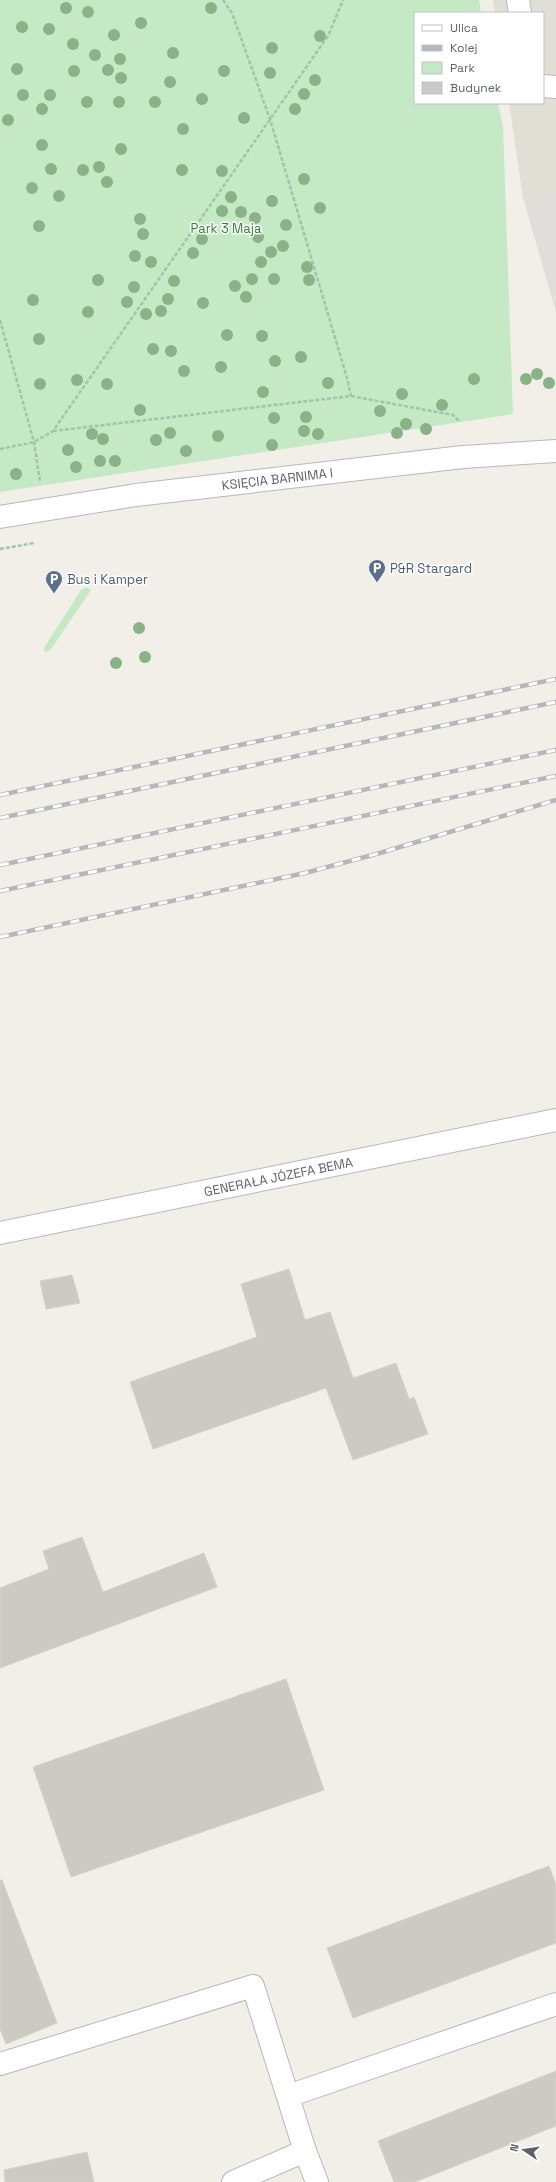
<svg xmlns="http://www.w3.org/2000/svg" width="556" height="2182" font-family="'Space Grotesk',sans-serif">
  <style>
    .industrial { fill: #e0deda }
    .education { fill: #e1ded6 }
    .green { fill: #c5e8c5 }
    .building { fill: #cccac5; stroke: #d6d1c6 }
    .lines { fill: none; stroke-linecap: round; stroke-linejoin: round }
    .minor-casing { stroke: #b5b8bc; stroke-width: 24 }
    .path { stroke: #9cc7a9; stroke-width: 2.5; stroke-dasharray: 4 2; stroke-linecap: butt }
    .minor { stroke: #fff; stroke-width: 22 }
    .rail-casing { stroke: #b6b7b8; stroke-width: 4.5 }
    .rail { stroke: #fff; stroke-width: 3; stroke-dasharray: 9; stroke-linecap: butt }
    .tree { fill: #89b387 }
    .labels { text-anchor: middle; stroke-width: 3; stroke-linejoin: round; paint-order: stroke }
    .park-label { font-size: 13px; fill: #348238; stroke: #fff }
    .street-label { font-size: 13px; fill: #5f6368; stroke: #fff }
    .service-label { font-size: 13px; fill: #4e5e75; stroke: #fff; text-anchor: start }
  </style>
  <rect width="100%" height="100%" fill="#f1efe8"/>
  <polygon class="industrial" points="556,192 556,312 523,198"/>
  <polygon class="education" points="493,0 556,0 556,192 523,198 509,103 543,103 543,13 495,13"/>
  <g class="green">
    <polygon points="0,0 479,0 481,13 415,13 415,103 498,103 503,127 513,414 0,492"/>
    <polygon points="86,587 91,590 51,649 47,652 44,651 44,648 81,590"/>
  </g>
  <g class="building">
    <polygon points="289,1269 305,1320 330,1312 353,1378 396,1363 409,1399 414,1397 428,1434 353,1460 326,1388 153,1449 130,1382 257,1337 241,1284"/>
    <polygon points="72,1275 80,1303 46,1309 40,1281"/>
    <polygon points="82,1537 103,1592 204,1553 217,1587 0,1668 0,1588 49,1569 43,1551"/>
    <polygon points="286,1679 324,1790 71,1877 33,1767"/>
    <polygon points="549,1866 556,1885 556,1943 353,2018 327,1948"/>
    <polygon points="0,1880 2,1880 57,2023 6,2044 0,2029"/>
    <polygon points="556,2071 556,2126 415,2182 394,2182 378,2141"/>
    <polygon points="87,2152 94,2182 5,2182 4,2170"/>
  </g>
  <g class="lines">
    <defs>
      <g id="minor">
        <polyline points="518,0 520,13"/>
        <polyline points="543,86 556,87"/>
        <path id="s1" d="M0,517L136,495L463,457L556,451"/>
        <path id="s2" d="M0,1233L556,1120"/>
        <polyline points="0,2064 253,1986 305,2151 233,2182"/>
        <polyline points="288,2096 556,2004"/>
        <polyline points="305,2151 317,2182"/>
      </g>
    </defs>
    <use href="#minor" class="minor-casing"/>
    <g class="path">
      <polyline points="223,0 232,13 270,119 347,378 351,396"/>
      <polyline points="0,320 34,442 40,482"/>
      <polyline points="53,431 351,396 453,415 460,422"/>
      <polyline points="0,449 34,442 53,431 328,36 343,0"/>
      <polyline points="0,549 34,543"/>
    </g>
    <use href="#minor" class="minor"/>
    <defs>
      <g id="rail">
        <polyline points="0,795 556,679"/>
        <polyline points="0,818 556,702"/>
        <polyline points="0,865 556,750"/>
        <polyline points="0,891 556,776"/>
        <polyline points="0,937 305,873 380,853 556,800"/>
      </g>
    </defs>
    <use href="#rail" class="rail-casing"/>
    <use href="#rail" class="rail"/>
  </g>
  <g class="tree">
    <circle cx="66" cy="8" r="6"/>
    <circle cx="211" cy="8" r="6"/>
    <circle cx="88" cy="12" r="6"/>
    <circle cx="141" cy="23" r="6"/>
    <circle cx="22" cy="27" r="6"/>
    <circle cx="49" cy="29" r="6"/>
    <circle cx="114" cy="35" r="6"/>
    <circle cx="320" cy="36" r="6"/>
    <circle cx="73" cy="44" r="6"/>
    <circle cx="272" cy="48" r="6"/>
    <circle cx="173" cy="53" r="6"/>
    <circle cx="95" cy="55" r="6"/>
    <circle cx="120" cy="59" r="6"/>
    <circle cx="17" cy="69" r="6"/>
    <circle cx="108" cy="70" r="6"/>
    <circle cx="74" cy="71" r="6"/>
    <circle cx="224" cy="71" r="6"/>
    <circle cx="270" cy="73" r="6"/>
    <circle cx="121" cy="78" r="6"/>
    <circle cx="315" cy="80" r="6"/>
    <circle cx="170" cy="82" r="6"/>
    <circle cx="304" cy="94" r="6"/>
    <circle cx="23" cy="95" r="6"/>
    <circle cx="50" cy="95" r="6"/>
    <circle cx="202" cy="99" r="6"/>
    <circle cx="87" cy="102" r="6"/>
    <circle cx="119" cy="102" r="6"/>
    <circle cx="155" cy="102" r="6"/>
    <circle cx="42" cy="109" r="6"/>
    <circle cx="295" cy="109" r="6"/>
    <circle cx="244" cy="118" r="6"/>
    <circle cx="8" cy="120" r="6"/>
    <circle cx="183" cy="129" r="6"/>
    <circle cx="42" cy="145" r="6"/>
    <circle cx="121" cy="149" r="6"/>
    <circle cx="99" cy="167" r="6"/>
    <circle cx="51" cy="169" r="6"/>
    <circle cx="83" cy="170" r="6"/>
    <circle cx="182" cy="170" r="6"/>
    <circle cx="222" cy="171" r="6"/>
    <circle cx="304" cy="179" r="6"/>
    <circle cx="107" cy="182" r="6"/>
    <circle cx="32" cy="188" r="6"/>
    <circle cx="59" cy="196" r="6"/>
    <circle cx="231" cy="197" r="6"/>
    <circle cx="272" cy="201" r="6"/>
    <circle cx="320" cy="208" r="6"/>
    <circle cx="222" cy="211" r="6"/>
    <circle cx="241" cy="212" r="6"/>
    <circle cx="255" cy="218" r="6"/>
    <circle cx="140" cy="219" r="6"/>
    <circle cx="286" cy="225" r="6"/>
    <circle cx="39" cy="226" r="6"/>
    <circle cx="143" cy="234" r="6"/>
    <circle cx="258" cy="237" r="6"/>
    <circle cx="202" cy="239" r="6"/>
    <circle cx="283" cy="246" r="6"/>
    <circle cx="271" cy="252" r="6"/>
    <circle cx="193" cy="253" r="6"/>
    <circle cx="135" cy="256" r="6"/>
    <circle cx="151" cy="262" r="6"/>
    <circle cx="261" cy="262" r="6"/>
    <circle cx="307" cy="267" r="6"/>
    <circle cx="252" cy="279" r="6"/>
    <circle cx="274" cy="279" r="6"/>
    <circle cx="98" cy="280" r="6"/>
    <circle cx="309" cy="280" r="6"/>
    <circle cx="174" cy="281" r="6"/>
    <circle cx="235" cy="286" r="6"/>
    <circle cx="134" cy="287" r="6"/>
    <circle cx="246" cy="297" r="6"/>
    <circle cx="168" cy="299" r="6"/>
    <circle cx="33" cy="300" r="6"/>
    <circle cx="127" cy="302" r="6"/>
    <circle cx="203" cy="303" r="6"/>
    <circle cx="161" cy="311" r="6"/>
    <circle cx="88" cy="312" r="6"/>
    <circle cx="146" cy="314" r="6"/>
    <circle cx="227" cy="335" r="6"/>
    <circle cx="262" cy="336" r="6"/>
    <circle cx="39" cy="339" r="6"/>
    <circle cx="153" cy="349" r="6"/>
    <circle cx="171" cy="351" r="6"/>
    <circle cx="301" cy="357" r="6"/>
    <circle cx="275" cy="361" r="6"/>
    <circle cx="221" cy="367" r="6"/>
    <circle cx="184" cy="371" r="6"/>
    <circle cx="537" cy="374" r="6"/>
    <circle cx="474" cy="379" r="6"/>
    <circle cx="526" cy="379" r="6"/>
    <circle cx="77" cy="380" r="6"/>
    <circle cx="328" cy="383" r="6"/>
    <circle cx="549" cy="383" r="6"/>
    <circle cx="40" cy="384" r="6"/>
    <circle cx="107" cy="384" r="6"/>
    <circle cx="263" cy="392" r="6"/>
    <circle cx="402" cy="394" r="6"/>
    <circle cx="442" cy="405" r="6"/>
    <circle cx="140" cy="410" r="6"/>
    <circle cx="380" cy="411" r="6"/>
    <circle cx="306" cy="417" r="6"/>
    <circle cx="274" cy="418" r="6"/>
    <circle cx="406" cy="424" r="6"/>
    <circle cx="426" cy="429" r="6"/>
    <circle cx="304" cy="431" r="6"/>
    <circle cx="170" cy="433" r="6"/>
    <circle cx="397" cy="433" r="6"/>
    <circle cx="92" cy="434" r="6"/>
    <circle cx="318" cy="434" r="6"/>
    <circle cx="218" cy="436" r="6"/>
    <circle cx="103" cy="439" r="6"/>
    <circle cx="156" cy="440" r="6"/>
    <circle cx="272" cy="445" r="6"/>
    <circle cx="68" cy="450" r="6"/>
    <circle cx="186" cy="451" r="6"/>
    <circle cx="100" cy="461" r="6"/>
    <circle cx="115" cy="461" r="6"/>
    <circle cx="76" cy="467" r="6"/>
    <circle cx="16" cy="474" r="6"/>
    <circle cx="139" cy="628" r="6"/>
    <circle cx="145" cy="657" r="6"/>
    <circle cx="116" cy="663" r="6"/>
  </g>
  <defs>
    <symbol id="parking-pin" viewBox="-11 -11 22 30"><path d="M0 17L-7.5 6A9.5 9.5 0 1 1 7.5 6Z" fill="#5c6f8a" stroke="#fff"/><path d="M-3.5-5.5H1a3.5 3.5 0 0 1 0 7H-1V5.5H-3.5ZM-1-3.4V-.6H.8a1.4 1.4 0 0 0 0-2.8Z" fill="#fff"/></symbol>
  </defs>
  <g fill-rule="evenodd">
    <use href="#parking-pin" x="367" y="558" width="20" height="27"/>
    <use href="#parking-pin" x="44" y="569" width="20" height="27"/>
  </g>
  <g class="labels">
    <g class="park-label">
      <text x="226" y="233">Park 3 Maja</text>
    </g>
    <g class="street-label">
      <text dy="5" stroke="none"><textPath href="#s1" startOffset="280">KSIĘCIA BARNIMA I</textPath></text>
      <text dy="5" stroke="none"><textPath href="#s2" startOffset="284">GENERAŁA JÓZEFA BEMA</textPath></text>
    </g>
    <g class="service-label">
      <text x="390" y="573">P&amp;R Stargard</text>
      <text x="67" y="584">Bus i Kamper</text>
    </g>
  </g>
  <rect x="414" y="12" width="130" height="92" fill="#ffffff" stroke="#bfc1c3"/>
  <rect x="422" y="25" width="20" height="6" fill="#ffffff" stroke="#bfc1c3"/>
  <text x="450" y="32" font-size="12" fill="#5f6368">Ulica</text>
  <rect x="422" y="45" width="20" height="6" fill="#b6b7b8" stroke="#bfc1c3"/>
  <text x="450" y="52" font-size="12" fill="#5f6368">Kolej</text>
  <rect x="422" y="62" width="20" height="12" fill="#c5e8c5" stroke="#bfc1c3"/>
  <text x="450" y="72" font-size="12" fill="#5f6368">Park</text>
  <rect x="422" y="82" width="20" height="12" fill="#cccac5" stroke="#bfc1c3"/>
  <text x="450" y="92" font-size="12" fill="#5f6368">Budynek</text>
  <g transform="translate(524 2150) rotate(283)" stroke="#ffffff" stroke-width="3" paint-order="stroke">
  <path d="M0-3L7 15L0 10L-7 15Z" fill="#5f6368"/>
  <text y="-6" font-size="11" font-weight="bold" text-anchor="middle" fill="#5f6368">N</text>
  </g>
</svg>
